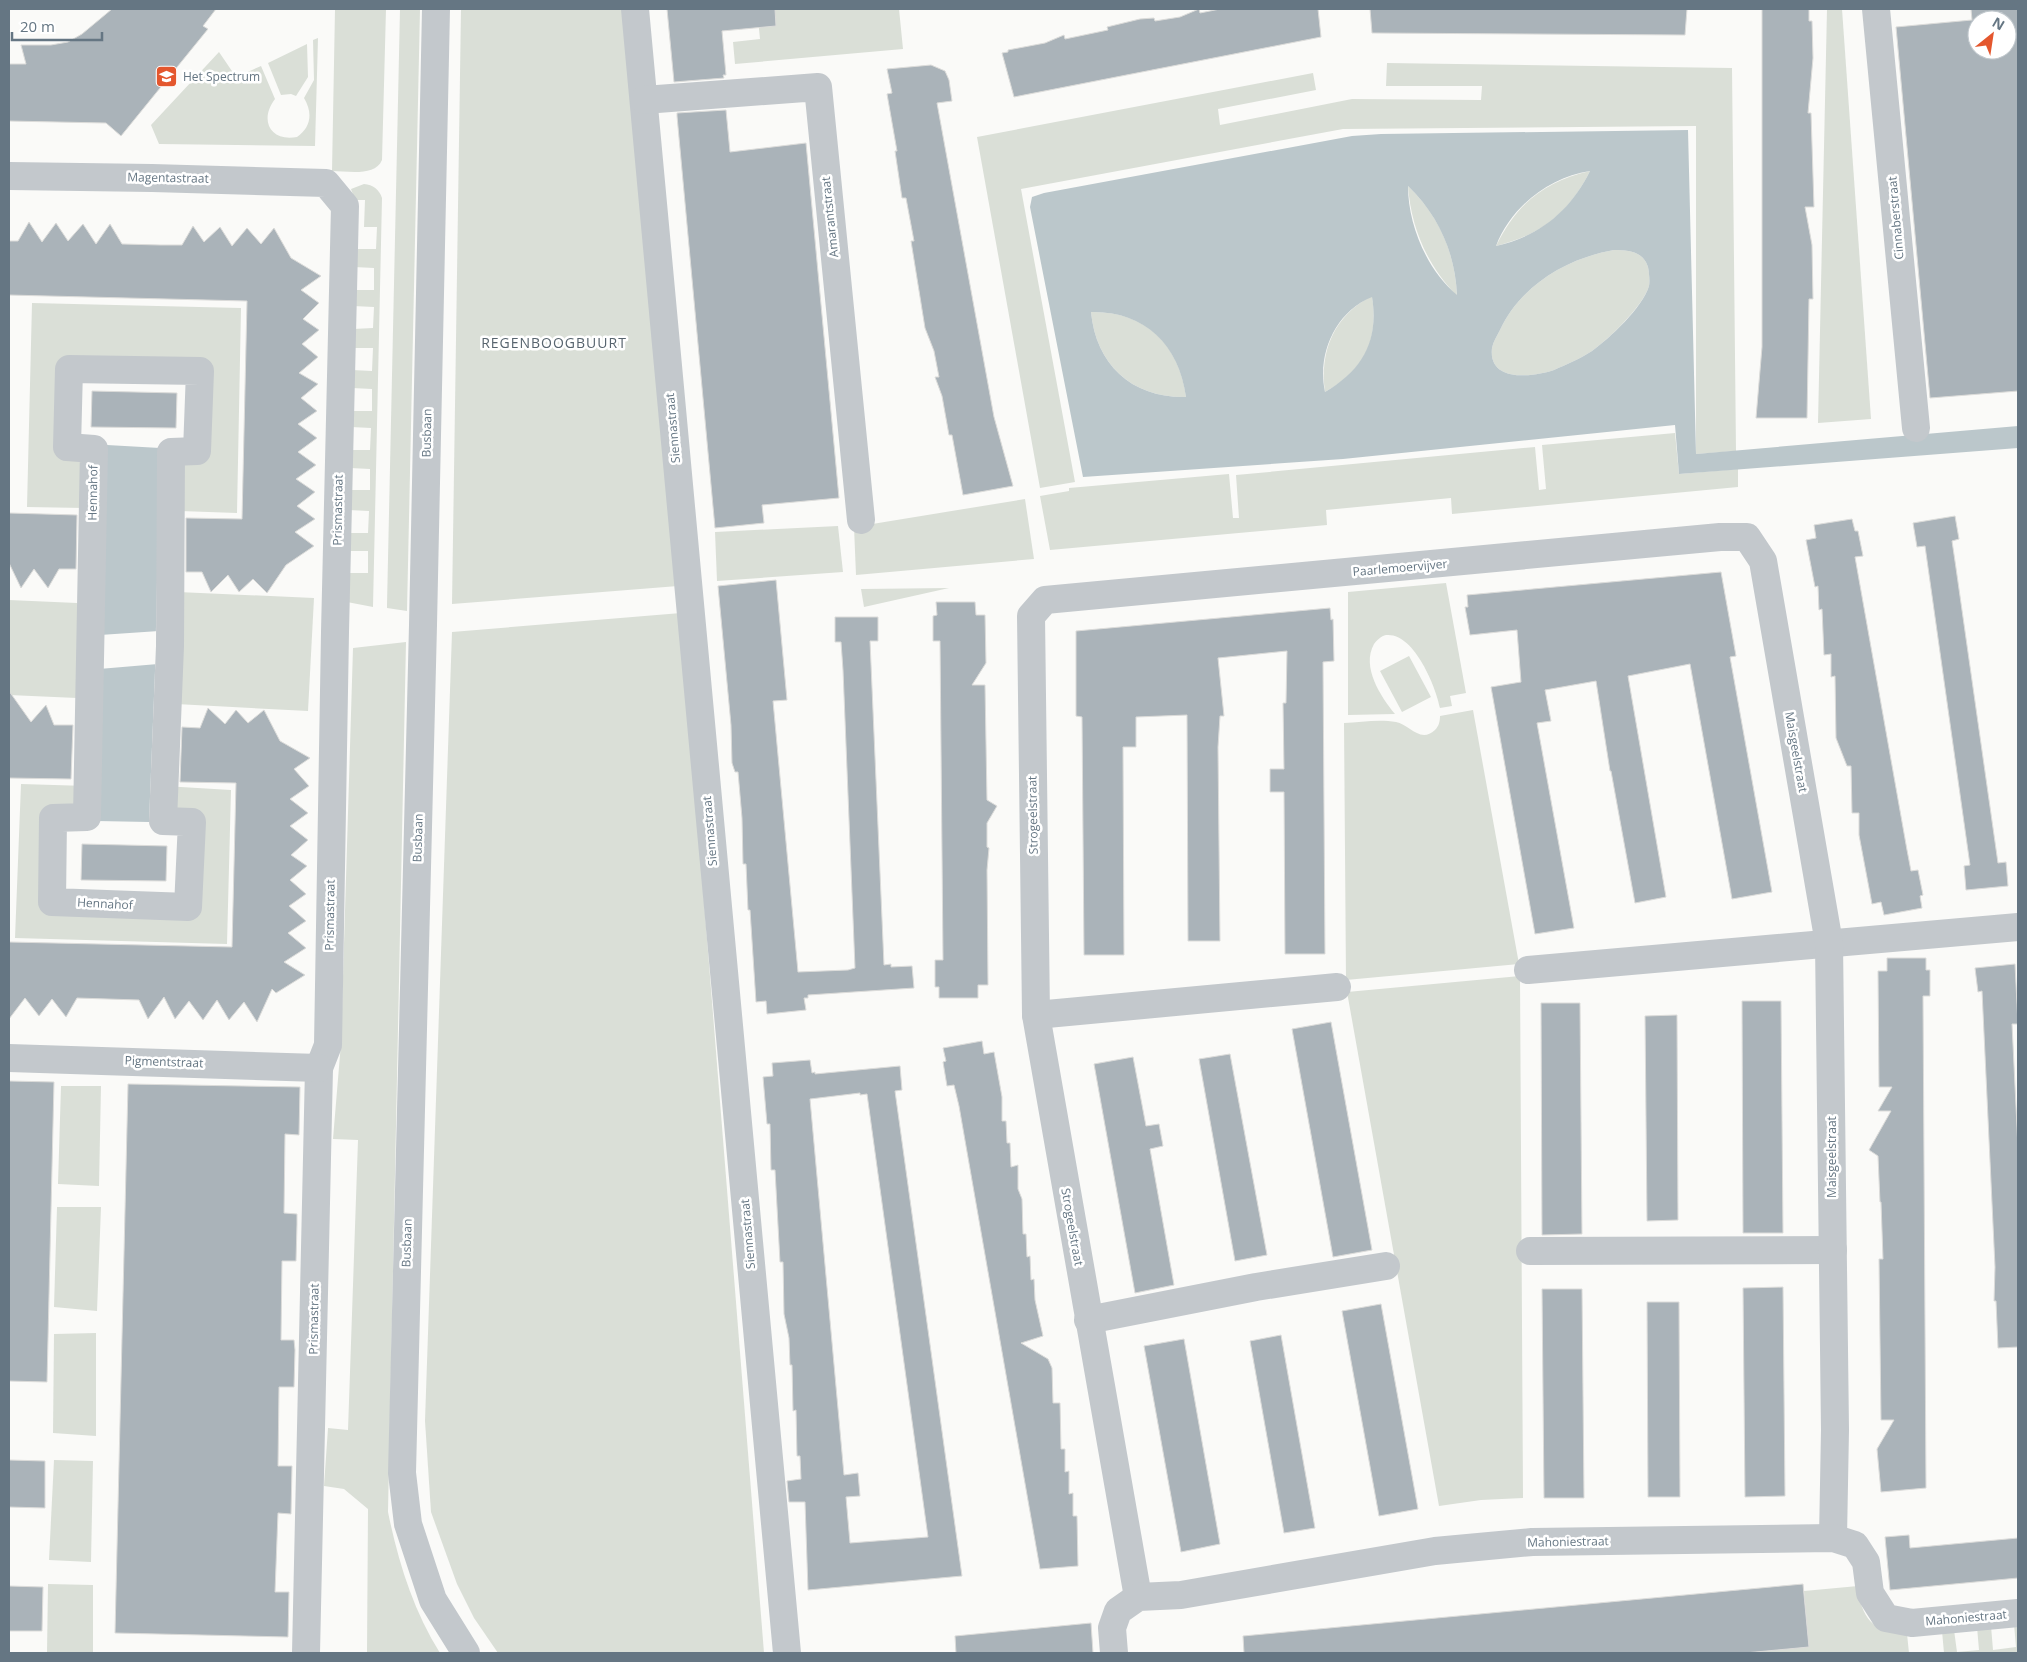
<svg xmlns="http://www.w3.org/2000/svg" width="2027" height="1662" font-family="'Open Sans',sans-serif">
  <style>
    .green { fill: #dadfd7 }
    .water { fill: #bbc7cb; fill-rule: evenodd }
    .pier { fill: #fafaf8 }
    .building { fill: #aab3b9; stroke: #dcdcda; fill-rule: evenodd }
    .lines { fill: none; stroke-linecap: round; stroke-linejoin: round }
    .minor { stroke: #c3c8cc; stroke-width: 28 }
    .labels { text-anchor: middle; stroke-width: 5; stroke-linejoin: round; paint-order: stroke }
    .poi-label { font-size: 12px; fill: #657683; stroke: #fff; text-anchor: start }
    .street-label { font-size: 12px; fill: #657683; stroke: #fff }
    .neighbourhood-label { font-size: 14px; letter-spacing: 1px; fill: #57646e; stroke: #fff }
  </style>
  <rect width="100%" height="100%" fill="#fafaf8"/>
  <g class="green">
    <path d="M335,9H386L382,160C375,177 347,171 332,171Z"/>
    <polygon points="400,9 420,9 407,611 387,608 387,605"/>
    <polygon points="461,9 626,9 678,586 452,604"/>
    <polygon points="757,9 899,9 903,49 735,64 733,42 760,39"/>
    <polygon points="1827,9 1842,9 1871,419 1818,423"/>
    <path d="M318,38L315,146L159,144L151,125L219,52L236,77L261,66L275,99C259,120 270,142 297,137C311,127 313,113 304,98L314,80L313,40Z"/>
    <polygon points="307,44 308,77 296,96 291,94 281,95 268,63"/>
    <polygon points="1387,63 1732,68 1736,451 1696,454 1696,126 1343,129 1021,189 1075,482 1040,488 977,137 1313,73 1316,90 1218,109 1220,125 1352,99 1481,100 1482,86 1386,86"/>
    <path d="M1590,171C1569,213 1541,235 1496,246C1516,204 1545,181 1590,171Z"/>
    <path d="M364,184C373,185 379,189 382,198L373,607L347,602V573H368V551H348V533H368L369,511L348,510L350,490H370V469L350,468V450H370L371,428L351,427V411H372V389L352,388V370L372,371L373,348H352L353,329L373,328L374,307L353,306V290H374V268L354,267L355,249H376L377,227H364L365,200H355L351,189Z"/>
    <path d="M1408,186C1439,216 1455,252 1457,296C1427,265 1411,228 1408,186Z"/>
    <path d="M1614,250C1628,250 1643,251 1648,267C1649,272 1650,281 1649,286C1643,306 1609,339 1592,351C1580,359 1567,364 1554,370C1534,377 1488,383 1492,348C1493,342 1497,336 1500,330C1520,286 1567,258 1614,250Z"/>
    <path d="M1372,296C1379,341 1364,370 1325,392C1319,352 1334,315 1372,296Z"/>
    <polygon points="32,303 241,308 237,513 180,511 181,458 206,362 64,359 85,456 84,508 27,507"/>
    <path d="M1091,312C1145,311 1179,344 1186,397C1132,398 1096,365 1091,312Z"/>
    <polygon points="1675,433 1679,474 1738,469 1738,487 1452,514 1451,498 1326,510 1327,525 1050,550 1040,496 1069,491 1069,488 1229,474 1233,518 1239,518 1236,475 1535,447 1539,490 1546,489 1542,445"/>
    <polygon points="1025,499 1034,559 856,575 854,527"/>
    <polygon points="838,526 843,572 717,581 715,532"/>
    <path d="M1446,583L1466,693L1450,696L1452,706L1440,708C1436,687 1414,632 1386,635C1381,636 1377,640 1374,644C1361,667 1381,697 1395,714L1348,715V592Z"/>
    <polygon points="949,588 864,607 861,589"/>
    <polygon points="178,592 314,598 308,711 176,704"/>
    <polygon points="9,600 77,603 77,698 9,695"/>
    <polygon points="681,613 764,1653 498,1653 474,1618 457,1584 431,1512 425,1421 452,632"/>
    <path d="M406,642L388,1512C398,1561 413,1610 440,1653H367L368,1509L344,1489L324,1486L328,1428L348,1430L358,1140L333,1139L341,1043L353,648Z"/>
    <polygon points="1409,656 1431,697 1402,712 1380,671"/>
    <path d="M1473,710L1519,964L1346,980L1344,723C1361,722 1380,719 1396,722C1409,724 1420,744 1435,730C1439,726 1440,721 1440,716Z"/>
    <polygon points="21,784 87,786 87,817 54,818 52,902 188,907 191,822 163,821 164,786 231,790 227,944 15,938"/>
    <polygon points="1520,976 1523,1498 1481,1500 1439,1506 1347,992"/>
    <polygon points="61,1086 101,1086 99,1186 58,1184"/>
    <polygon points="57,1207 101,1207 97,1311 54,1307"/>
    <polygon points="96,1333 96,1436 53,1433 54,1334"/>
    <polygon points="54,1460 93,1461 91,1562 49,1560"/>
    <polygon points="48,1584 93,1585 93,1653 47,1653"/>
    <path d="M1858,1586C1860,1617 1874,1634 1907,1634L1909,1653H1745L1809,1647L1804,1591Z"/>
    <polygon points="2014,1624 2018,1624 2018,1653 1944,1653 1942,1631 1954,1630 1957,1652 1979,1650 1977,1627 1991,1626 1993,1650 2016,1647"/>
  </g>
  <g class="water">
    <path d="M1688,130L1696,454L2018,426V448L1679,474L1675,425L1343,459L1083,477L1030,207L1032,197L1044,193L1352,136L1381,134ZM1590,171C1570,211 1540,236 1496,246C1511,207 1549,177 1590,171ZM1408,186C1439,216 1455,253 1457,295C1427,270 1408,225 1408,186ZM1614,250C1628,250 1643,251 1648,267C1649,272 1650,281 1649,286C1643,307 1609,339 1592,351C1580,359 1567,364 1554,370C1534,377 1488,383 1492,348C1493,342 1497,336 1500,330C1520,286 1567,258 1614,250ZM1372,297C1379,340 1363,370 1325,392C1317,354 1335,312 1372,297ZM1091,312C1144,311 1179,344 1186,397C1132,398 1096,365 1091,312Z"/>
    <polygon points="107,445 160,448 155,671 149,822 97,821"/>
  </g>
  <polygon class="pier" points="159,631 158,664 99,669 100,635"/>
  <g class="building">
    <polygon points="112,9 216,9 203,26 208,29 121,136 106,123 9,121 9,64 26,64 21,45 51,45 68,42 82,34"/>
    <polygon points="667,9 775,9 776,26 722,31 726,75 723,75 724,78 674,82"/>
    <polygon points="1199,9 1200,13 1220,9 1318,9 1321,37 1014,97 1002,53 1008,52 1008,50 1045,43 1064,35 1065,39 1108,30 1107,27 1140,19 1154,18 1155,21 1180,17"/>
    <polygon points="1370,9 1687,9 1685,35 1372,33"/>
    <polygon points="1762,9 1809,9 1809,21 1812,21 1813,58 1808,113 1811,113 1814,207 1805,207 1812,245 1813,299 1809,299 1807,418 1756,418 1762,347"/>
    <path d="M1971,9H2018V391L1930,398L1896,27L1972,20ZM1977,20H2007V50H1977Z"/>
    <polygon points="931,65 945,71 949,80 952,101 937,103 994,417 1013,486 963,495 952,435 949,435 942,396 935,377 939,377 934,351 925,328 911,241 914,241 906,198 902,198 895,151 897,151 887,94 892,93 887,69"/>
    <polygon points="726,110 730,152 806,143 839,498 762,505 764,523 715,528 677,116 677,113"/>
    <polygon points="29,222 42,242 56,223 68,241 83,224 96,244 110,224 122,244 160,245 182,245 193,226 204,242 220,227 232,246 247,228 261,244 274,228 291,258 321,276 301,290 319,303 303,319 319,330 302,344 318,357 299,373 318,384 301,398 317,411 298,424 317,438 298,452 316,465 296,479 315,492 297,506 315,519 295,532 314,546 286,565 267,593 253,579 239,592 228,575 211,592 202,572 186,572 186,518 242,519 247,301 9,295 9,241 18,241"/>
    <polygon points="92,391 177,393 176,428 91,427"/>
    <polygon points="9,513 77,515 76,569 59,569 48,588 34,569 21,588 9,563"/>
    <polygon points="1955,516 1959,539 1952,541 1956,568 1998,863 2006,862 2008,886 1966,890 1964,866 1970,865 1925,546 1917,547 1913,523"/>
    <polygon points="1852,519 1855,531 1858,531 1863,556 1855,557 1907,850 1911,871 1918,870 1923,895 1920,896 1922,908 1884,915 1881,902 1872,904 1859,835 1859,813 1852,813 1851,766 1847,766 1836,738 1835,676 1831,677 1831,654 1824,655 1822,609 1819,610 1818,586 1815,587 1806,540 1816,538 1814,525"/>
    <polygon points="1721,572 1736,656 1730,657 1772,892 1732,899 1690,664 1628,676 1666,897 1635,903 1611,771 1610,771 1596,681 1545,690 1551,721 1537,723 1574,928 1535,934 1491,687 1521,682 1517,630 1470,635 1465,607 1468,607 1467,595"/>
    <polygon points="776,580 787,700 773,701 798,972 848,970 855,968 843,670 841,642 835,642 835,617 878,617 878,641 870,641 884,965 891,964 891,967 912,966 914,988 808,995 808,998 804,998 806,1010 767,1014 766,1001 756,1002 750,910 748,910 746,864 743,864 742,818 738,772 735,772 732,763 731,725 718,586"/>
    <polygon points="936,602 975,602 976,615 985,615 986,663 972,685 985,685 987,800 997,806 987,823 987,847 989,848 987,870 988,985 978,985 978,998 939,998 939,987 935,987 935,960 943,960 940,641 933,641 933,616 937,615"/>
    <polygon points="1330,608 1331,620 1333,619 1334,661 1323,662 1325,954 1285,954 1284,792 1270,792 1270,769 1284,769 1283,703 1286,703 1287,651 1218,658 1224,716 1220,716 1218,747 1220,941 1188,941 1187,715 1136,717 1136,747 1123,747 1124,955 1084,955 1082,717 1076,716 1076,631"/>
    <polygon points="9,691 31,722 46,705 54,725 73,725 71,779 9,778"/>
    <polygon points="208,708 225,724 236,710 248,723 264,710 280,741 310,758 294,769 309,786 290,799 308,813 290,826 308,840 291,855 307,866 290,880 306,894 289,906 306,921 288,933 306,948 284,962 305,975 276,993 272,989 257,1022 244,1002 229,1020 217,1000 203,1020 189,1001 175,1019 164,997 148,1019 139,1000 77,998 66,1017 52,999 39,1016 25,998 9,1019 9,942 232,947 236,783 180,782 182,727 200,728"/>
    <polygon points="82,844 167,846 166,881 81,880"/>
    <polygon points="1887,958 1926,958 1926,970 1930,970 1930,996 1923,996 1926,1488 1881,1492 1877,1449 1894,1420 1881,1420 1879,1259 1883,1259 1881,1202 1880,1202 1878,1156 1869,1150 1891,1111 1878,1111 1892,1087 1879,1087 1878,971 1887,971"/>
    <polygon points="2015,964 2018,1024 2012,1024 2018,1148 2018,1347 1998,1348 1996,1301 1994,1301 1995,1267 1982,991 1978,992 1975,968"/>
    <polygon points="1742,1001 1781,1001 1783,1233 1743,1233"/>
    <polygon points="1541,1003 1580,1003 1582,1234 1542,1235"/>
    <polygon points="1677,1015 1678,1220 1647,1221 1645,1016"/>
    <polygon points="1331,1022 1372,1250 1333,1257 1292,1029"/>
    <polygon points="982,1041 984,1054 994,1052 1002,1097 1002,1121 1006,1121 1007,1143 1010,1143 1011,1167 1018,1165 1018,1189 1022,1199 1023,1234 1026,1234 1027,1257 1030,1256 1031,1280 1034,1279 1035,1300 1043,1336 1021,1343 1048,1359 1052,1368 1053,1403 1060,1403 1061,1449 1065,1449 1065,1472 1069,1471 1069,1494 1073,1493 1073,1516 1077,1516 1078,1566 1040,1569 959,1106 954,1085 947,1086 943,1062 946,1061 943,1048"/>
    <polygon points="1230,1054 1267,1255 1235,1261 1199,1059"/>
    <polygon points="1133,1057 1146,1126 1159,1124 1163,1146 1150,1149 1174,1285 1135,1293 1094,1064"/>
    <path d="M810,1060L812,1073L815,1072V1074L900,1066L902,1090L895,1091L962,1576L808,1590L805,1502H789L787,1481L801,1479L800,1456H797L796,1410L793,1411L792,1365H790L789,1338L784,1314L783,1262H780L775,1170H771L770,1124H767L763,1077L773,1076L772,1063ZM860,1093V1095L867,1094L928,1537L850,1543L846,1497L860,1496L858,1473L844,1475L810,1099Z"/>
    <polygon points="9,1081 54,1082 47,1382 9,1381"/>
    <polygon points="128,1084 300,1087 299,1135 285,1134 284,1213 297,1214 297,1224 296,1261 282,1261 281,1340 294,1340 295,1350 294,1387 279,1387 278,1466 292,1466 291,1514 278,1513 275,1592 289,1592 288,1637 115,1633"/>
    <polygon points="1783,1287 1785,1496 1745,1497 1743,1288"/>
    <polygon points="1542,1289 1582,1289 1584,1498 1544,1498"/>
    <polygon points="1647,1302 1679,1302 1680,1497 1648,1497"/>
    <polygon points="1381,1304 1418,1509 1379,1516 1342,1311"/>
    <polygon points="1281,1335 1315,1528 1284,1533 1250,1341"/>
    <polygon points="1184,1339 1220,1544 1181,1552 1144,1346"/>
    <polygon points="9,1460 45,1461 45,1508 9,1507"/>
    <polygon points="1909,1535 1910,1548 2018,1538 2018,1578 1890,1590 1885,1537"/>
    <polygon points="1803,1584 1809,1647 1745,1653 1244,1653 1243,1636"/>
    <polygon points="9,1586 43,1587 42,1631 9,1631"/>
    <polygon points="1091,1623 1093,1653 956,1653 955,1636"/>
  </g>
  <g class="lines">
    <g class="minor">
      <polyline points="436,9 423,625 402,1473 408,1524 433,1600 466,1653"/>
      <polyline points="635,9 787,1653"/>
      <polyline points="1876,9 1916,428"/>
      <polyline points="644,100 818,87 861,520"/>
      <polyline points="9,176 152,178 326,183 345,206 335,632 328,1045 319,1068 306,1653"/>
      <polygon points="69,369 200,371 197,451 171,452 170,646 163,821 192,822 188,907 52,902 53,818 87,817 94,449 67,447"/>
      <polyline points="1528,970 2018,927"/>
      <polyline points="1036,1015 1337,987"/>
      <polyline points="9,1058 319,1068"/>
      <polyline points="1530,1251 1833,1250"/>
      <polyline points="1088,1320 1256,1287 1386,1266"/>
      <polyline points="1138,1597 1036,1015 1031,616 1045,600 1720,537 1747,537 1763,561 1829,943 1835,1430 1833,1538"/>
      <polyline points="1114,1653 1112,1628 1118,1611 1138,1597 1181,1595 1435,1551 1532,1542 1833,1538 1855,1545 1866,1562 1870,1593 1886,1618 1912,1623 2018,1613"/>
    </g>
  </g>
  <defs>
    <symbol id="school-square" viewBox="-11 -11 22 22"><rect x="-9" y="-9" width="18" height="18" rx="4" fill="#e4572e" stroke="#fff"/><path d="M0-5L7-2L0 1L-7-2ZM-4 1L0 2.5L4 1V4Q0 6-4 4Z" fill="#fff"/></symbol>
  </defs>
  <g fill-rule="evenodd">
    <use href="#school-square" x="154" y="64" width="25" height="25"/>
  </g>
  <g class="labels">
    <g class="poi-label">
      <text x="183" y="81">Het Spectrum</text>
    </g>
    <g class="street-label">
      <text transform="translate(168 178) rotate(1)" y="4">Magentastraat</text>
      <text transform="translate(830 217) rotate(-96)" y="4">Amarantstraat</text>
      <text transform="translate(1896 218) rotate(-95)" y="4">Cinnaberstraat</text>
      <text transform="translate(673 428) rotate(-95)" y="4">Siennastraat</text>
      <text transform="translate(427 433) rotate(-89)" y="4">Busbaan</text>
      <text transform="translate(93 493) rotate(-89)" y="4">Hennahof</text>
      <text transform="translate(338 510) rotate(-89)" y="4">Prismastraat</text>
      <text transform="translate(1400 568) rotate(-5)" y="4">Paarlemoervijver</text>
      <text transform="translate(1796 752) rotate(80)" y="4">Maisgeelstraat</text>
      <text transform="translate(1033 815) rotate(-91)" y="4">Strogeelstraat</text>
      <text transform="translate(710 831) rotate(-95)" y="4">Siennastraat</text>
      <text transform="translate(418 838) rotate(-88)" y="4">Busbaan</text>
      <text transform="translate(105 904) rotate(3)" y="4">Hennahof</text>
      <text transform="translate(330 915) rotate(-89)" y="4">Prismastraat</text>
      <text transform="translate(164 1062) rotate(2)" y="4">Pigmentstraat</text>
      <text transform="translate(1832 1157) rotate(-90)" y="4">Maisgeelstraat</text>
      <text transform="translate(1072 1227) rotate(80)" y="4">Strogeelstraat</text>
      <text transform="translate(748 1234) rotate(-95)" y="4">Siennastraat</text>
      <text transform="translate(407 1243) rotate(-88)" y="4">Busbaan</text>
      <text transform="translate(314 1319) rotate(-89)" y="4">Prismastraat</text>
      <text transform="translate(1568 1542) rotate(-1)" y="4">Mahoniestraat</text>
      <text transform="translate(1966 1618) rotate(-5)" y="4">Mahoniestraat</text>
    </g>
    <g class="neighbourhood-label">
      <text x="554" y="348">REGENBOOGBUURT</text>
    </g>
  </g>
  <rect width="2027" height="1662" fill="none" stroke="#657683" stroke-width="20"/>
  <g transform="translate(1992 35) rotate(30)"><circle r="24" fill="#ffffff" stroke="#c1c8cd"/>
  <path d="M0-4L9 19L0 12L-9 19Z" fill="#e4572e"/>
  <text y="-8" font-size="14" font-weight="bold" text-anchor="middle" fill="#657683">N</text>
  </g>
  <path d="M12 32v8h90v-8" fill="none" stroke="#657683" stroke-width="2.5"/>
  <text x="20" y="32" font-size="15" fill="#657683" stroke="#ffffff" stroke-width="4" paint-order="stroke">20 m</text>
</svg>
